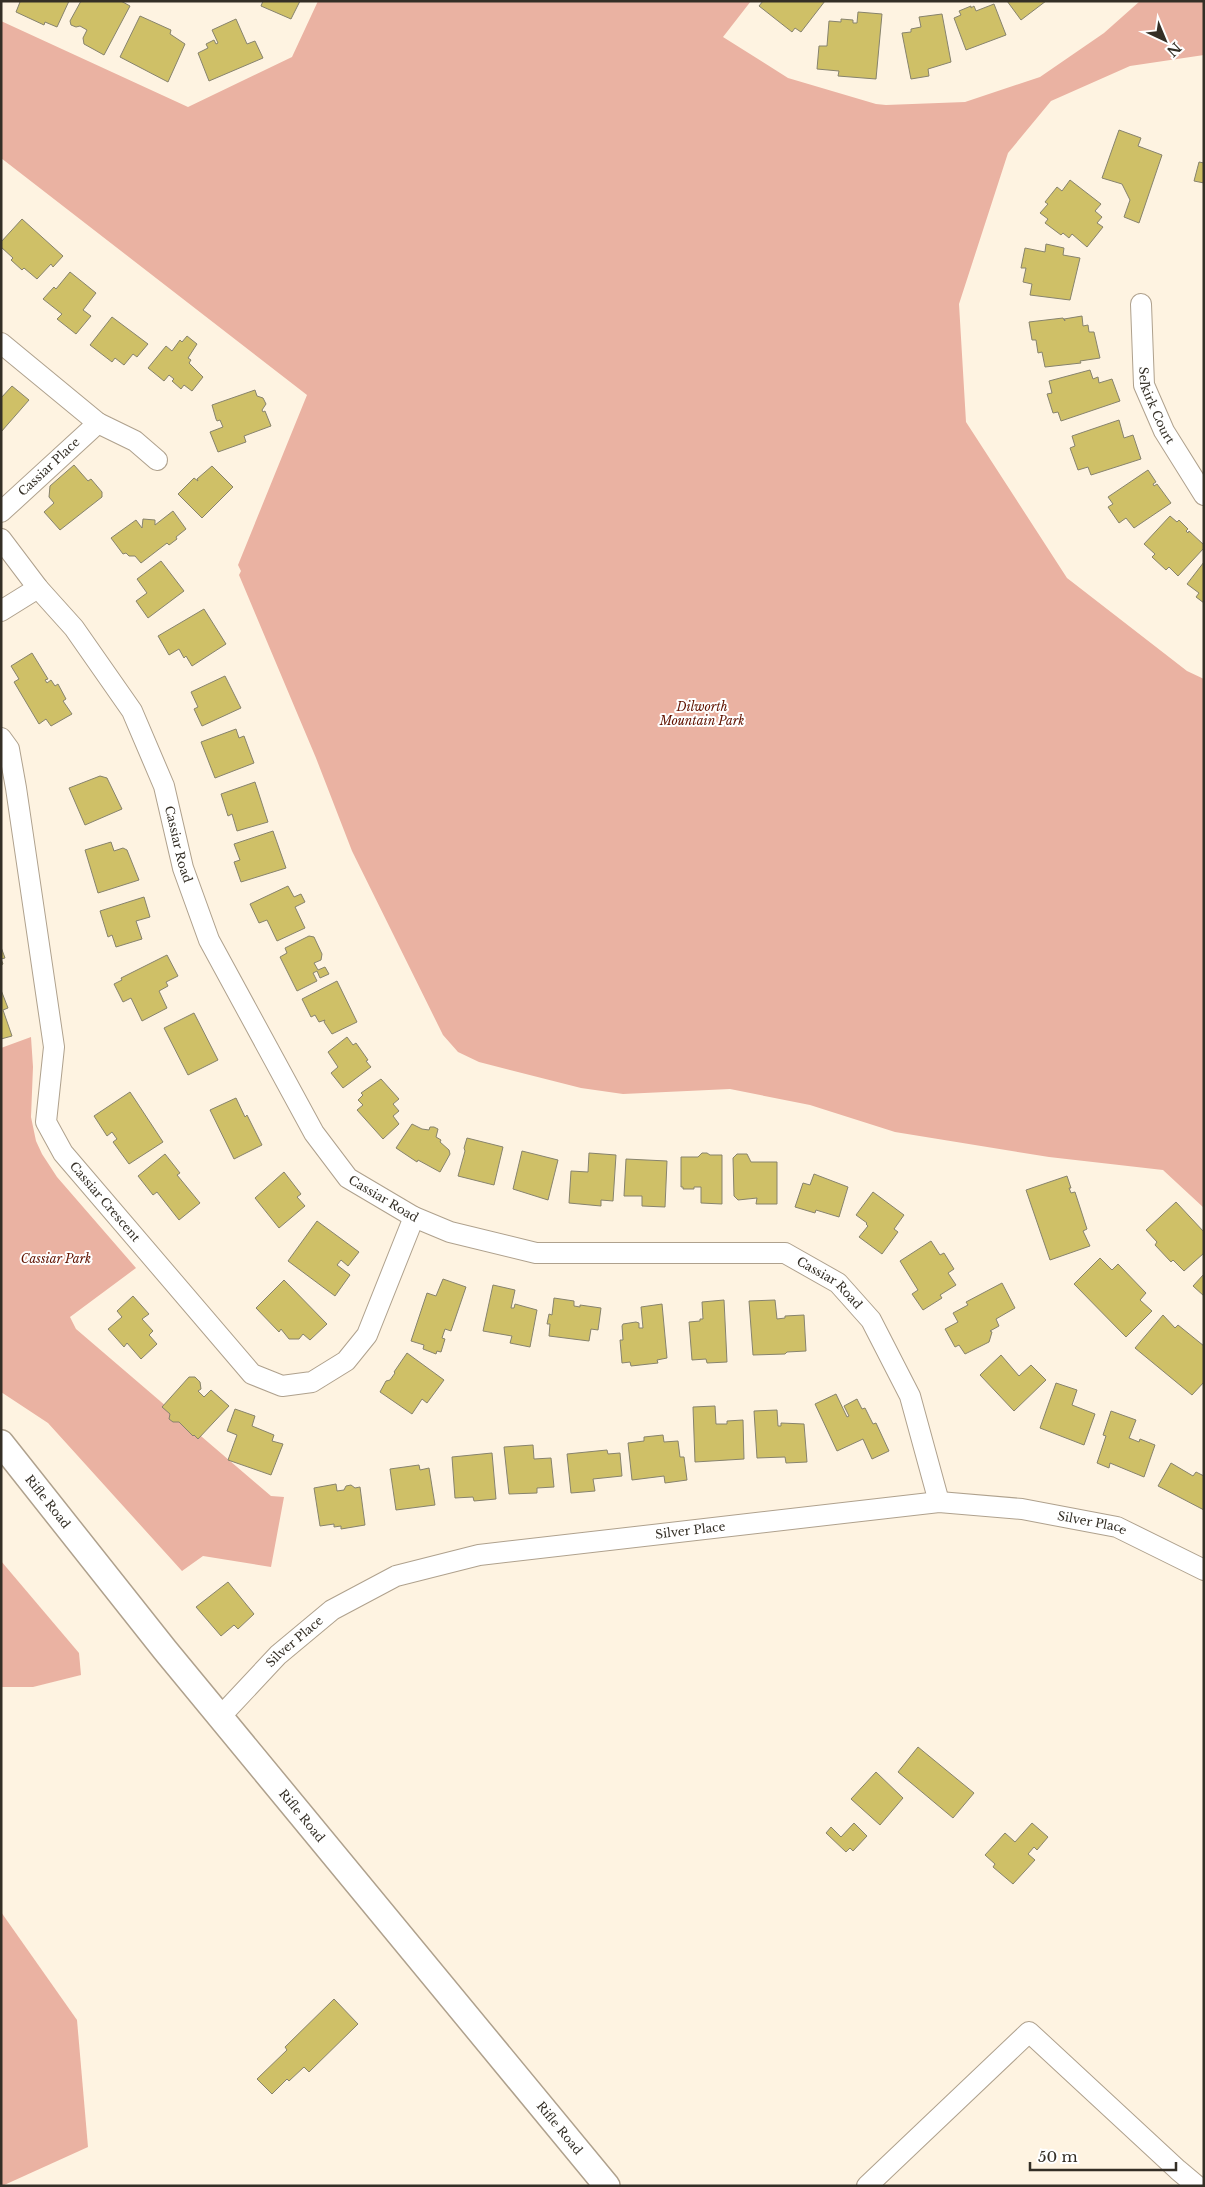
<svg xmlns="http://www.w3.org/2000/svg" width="1205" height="2187" font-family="'Libre Baskerville',serif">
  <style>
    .green { fill: #eab2a2 }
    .building { fill: #cfc067; stroke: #87836d }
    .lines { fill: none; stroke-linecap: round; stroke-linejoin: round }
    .minor-casing { stroke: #afa18d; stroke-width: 22 }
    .tertiary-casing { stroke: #afa18d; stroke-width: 28 }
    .minor { stroke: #fff; stroke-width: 20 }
    .tertiary { stroke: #fff; stroke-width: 25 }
    .labels { text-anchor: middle; stroke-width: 4; stroke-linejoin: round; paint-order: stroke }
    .street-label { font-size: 12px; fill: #342f26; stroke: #fff }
    .park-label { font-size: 12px; font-style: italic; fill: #601300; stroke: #fff }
  </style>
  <rect width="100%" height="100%" fill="#fef3e1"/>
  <g class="green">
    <polygon points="318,1 751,1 723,37 788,78 876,104 886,105 965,102 1040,77 1104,33 1140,1 1204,1 1204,55 1130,66 1051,101 1008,153 959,304 966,422 1067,578 1187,671 1204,679 1204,1208 1163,1170 1049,1157 895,1132 810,1105 730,1089 623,1094 581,1088 479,1062 458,1052 443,1035 352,851 316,758 239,575 241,571 238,565 307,395 1,158 1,21 188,107 292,57"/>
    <polygon points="31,1037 33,1067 31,1117 36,1141 42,1154 57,1177 136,1268 70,1317 76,1329 271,1496 284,1497 271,1567 203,1556 182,1571 48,1423 1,1392 1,1048"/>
    <polygon points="1,1561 79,1653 81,1675 33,1687 1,1687"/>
    <polygon points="1,1912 77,2020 88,2147 2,2186"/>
  </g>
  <g class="building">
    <polygon points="17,1 69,1 57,27 45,22 44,25 16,12 20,2"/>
    <polygon points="81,1 121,1 130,6 104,55 84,44 83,38 87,30 80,26 76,27 71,25 70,21"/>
    <polygon points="263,1 300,1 291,19 261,6"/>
    <polygon points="763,1 825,1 801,32 795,28 792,32 759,6"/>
    <polygon points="1007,1 1046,1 1021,20"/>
    <polygon points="994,4 1006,35 966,50 954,18 961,15 959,11 971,6 971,8 974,6 976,11"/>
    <polygon points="858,12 882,14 876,79 838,76 839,71 817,69 819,46 827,46 829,21 841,22 841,19 853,20 853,23 857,23"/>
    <polygon points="942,14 951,62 928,69 929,76 911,79 902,33 911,32 911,29 921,27 919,17"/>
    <polygon points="140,16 171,30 170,34 185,44 168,82 120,57"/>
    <polygon points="236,19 247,44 255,41 263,58 209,81 198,53 208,48 206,44 214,40 216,44 218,43 212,30"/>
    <polygon points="1119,130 1141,138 1138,146 1162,155 1139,223 1124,217 1130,200 1122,184 1102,178"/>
    <polygon points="1199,162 1204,163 1204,183 1194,181"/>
    <polygon points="1070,180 1101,204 1095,211 1102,217 1097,223 1103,227 1087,247 1072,234 1069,238 1063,233 1061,235 1045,223 1048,219 1040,213 1048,204 1045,202 1057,187 1062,191"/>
    <polygon points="22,219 63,256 53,267 51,264 37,279 24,268 22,270 11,260 13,258 1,247 1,242"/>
    <polygon points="1046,244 1064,248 1063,255 1080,258 1070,300 1030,295 1032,284 1023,282 1026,268 1021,268 1025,248 1045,252"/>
    <polygon points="70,272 96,293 83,310 91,316 76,334 57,319 62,314 43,299 54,287 56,289"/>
    <polygon points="1082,316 1083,326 1088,325 1089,332 1094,332 1100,358 1080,361 1081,363 1045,367 1042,352 1038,353 1036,340 1032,340 1029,322 1063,318 1065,321 1064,319"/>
    <polygon points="112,317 148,344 137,357 133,354 124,365 115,358 112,362 90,345"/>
    <polygon points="187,336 197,344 188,358 191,360 189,363 203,377 192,391 184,385 181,389 172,381 174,379 169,375 164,381 148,368 166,346 172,351 180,340 182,342"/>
    <polygon points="1090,370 1093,379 1098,377 1099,383 1112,379 1120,401 1061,421 1058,412 1053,413 1047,394 1052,393 1049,381"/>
    <polygon points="12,386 29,400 1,432 1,398"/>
    <polygon points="255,390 257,396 263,398 266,404 262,410 263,412 265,411 271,426 244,436 246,442 218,452 210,432 223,427 220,420 217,421 216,419 212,405"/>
    <polygon points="1119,420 1124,438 1133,435 1141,459 1091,475 1088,467 1078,470 1070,448 1075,446 1072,436"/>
    <polygon points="74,465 88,481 91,479 102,492 102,497 60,530 44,512 54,503 49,497 50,486"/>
    <polygon points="212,466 233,487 202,518 178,494 194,478 198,481 197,479"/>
    <polygon points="1148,470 1156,482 1153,484 1154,486 1157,484 1171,503 1134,528 1126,518 1119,523 1108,507 1113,504 1108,497"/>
    <polygon points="173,511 186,529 176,537 177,539 169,545 167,543 141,563 135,556 129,556 126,553 123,554 111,538 136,520 142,528 143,519 155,520 155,525"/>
    <polygon points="1170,516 1177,522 1179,520 1188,529 1186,531 1188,533 1189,531 1204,545 1204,548 1178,576 1169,567 1166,570 1152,557 1155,554 1144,544"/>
    <polygon points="161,561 184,591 148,618 136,601 147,593 137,579"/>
    <polygon points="1204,562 1204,603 1196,597 1199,593 1187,584"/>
    <polygon points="204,609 226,644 192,666 186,656 184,658 179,649 169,655 158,636"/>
    <polygon points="32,653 48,679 45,680 47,683 51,680 55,686 58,684 66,699 63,701 72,714 51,726 46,719 39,724 14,682 19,679 11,666"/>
    <polygon points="225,676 241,708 202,726 194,709 198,707 191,692"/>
    <polygon points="236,729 239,738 244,736 254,763 215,778 201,742"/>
    <polygon points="100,776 107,778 122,809 85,825 69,788"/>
    <polygon points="255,782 268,822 237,831 232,814 228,816 221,794"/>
    <polygon points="273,831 286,868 241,882 234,862 240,860 234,844"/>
    <polygon points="111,842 114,851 123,848 127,850 139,880 98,893 85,850"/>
    <polygon points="288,886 294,897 301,894 305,902 295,907 305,928 277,941 267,920 259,923 250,904"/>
    <polygon points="144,897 150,917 136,921 142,939 116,947 112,935 108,937 100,911"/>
    <polygon points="309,936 314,937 322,954 321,960 314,963 318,970 325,967 329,974 320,978 317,971 313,973 317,981 297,991 280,957 287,953 285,948"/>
    <polygon points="1,947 5,958 1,959 3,964 1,965"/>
    <polygon points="167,955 178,976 166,982 168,986 159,991 167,1008 142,1021 131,998 123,1002 114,984 122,980 121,978"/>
    <polygon points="337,981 357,1022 332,1034 324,1022 325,1020 319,1022 315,1015 311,1017 302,999"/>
    <polygon points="1,990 8,1008 3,1010 12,1036 1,1039"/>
    <polygon points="194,1013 218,1060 188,1075 164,1028"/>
    <polygon points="347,1037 353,1045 356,1043 368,1060 366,1061 371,1067 343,1088 331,1073 338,1067 328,1052"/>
    <polygon points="381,1079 399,1099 393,1104 399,1111 393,1116 399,1124 383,1139 357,1110 363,1105 358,1100 363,1095 361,1093"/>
    <polygon points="130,1092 163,1142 129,1164 113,1142 117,1139 112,1132 107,1136 94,1116"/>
    <polygon points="236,1098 245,1117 247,1115 262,1145 234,1159 210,1110"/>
    <polygon points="412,1124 422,1129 429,1130 430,1127 434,1127 438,1129 436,1137 441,1140 440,1142 449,1150 450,1154 440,1172 418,1160 417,1162 396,1148"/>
    <polygon points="467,1138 503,1147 494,1185 458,1176 465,1151 464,1148"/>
    <polygon points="522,1151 558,1160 548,1200 513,1189"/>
    <polygon points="589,1153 616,1155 613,1201 601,1200 601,1206 569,1203 571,1171 588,1172"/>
    <polygon points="702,1153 707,1153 710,1155 722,1155 722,1204 701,1203 701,1187 694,1187 694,1189 683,1189 683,1187 681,1187 681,1157 698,1157"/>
    <polygon points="165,1154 180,1173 177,1175 200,1203 179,1220 157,1192 153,1195 138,1176"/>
    <polygon points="737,1154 747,1154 751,1162 777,1162 777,1204 756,1204 757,1198 738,1200 734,1196 733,1158"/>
    <polygon points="626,1159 667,1161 665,1207 642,1206 642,1196 624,1196"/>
    <polygon points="284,1172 301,1194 297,1197 305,1206 279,1228 255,1198"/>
    <polygon points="814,1174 848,1187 839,1217 816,1210 815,1213 795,1207 803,1183 810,1185"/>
    <polygon points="1067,1176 1071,1188 1069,1188 1071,1193 1075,1192 1087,1229 1083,1231 1090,1246 1050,1260 1026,1190"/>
    <polygon points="873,1192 904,1215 894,1229 898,1232 882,1254 859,1237 868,1226 866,1224 867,1223 856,1215"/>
    <polygon points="1176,1202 1204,1232 1204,1253 1184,1271 1173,1260 1171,1262 1155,1245 1157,1242 1146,1230"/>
    <polygon points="317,1221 359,1252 348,1266 341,1260 337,1265 350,1275 335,1296 288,1261"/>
    <polygon points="931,1241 940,1255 944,1253 954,1269 948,1273 956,1285 940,1295 942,1298 923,1310 912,1294 918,1290 900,1261"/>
    <polygon points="1100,1258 1112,1270 1118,1264 1146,1293 1140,1300 1152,1311 1126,1337 1074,1284"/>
    <polygon points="1204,1274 1204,1296 1193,1286"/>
    <polygon points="443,1279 466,1287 451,1331 445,1329 442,1338 445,1339 441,1352 437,1351 436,1354 423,1349 424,1345 411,1341 427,1293 436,1296"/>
    <polygon points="284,1280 327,1324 310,1340 303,1334 299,1339 289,1339 281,1329 279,1332 256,1308"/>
    <polygon points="1002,1283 1015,1308 996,1319 999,1326 990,1331 992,1332 989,1342 965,1354 959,1345 955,1347 945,1329 958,1322 953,1313 968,1305 966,1302"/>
    <polygon points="493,1285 515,1290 511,1308 514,1308 515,1304 537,1310 530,1347 510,1343 512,1336 483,1331"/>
    <polygon points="133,1296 149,1314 142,1319 153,1331 149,1335 157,1344 141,1359 127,1343 124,1347 108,1329 122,1317 117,1311"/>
    <polygon points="554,1298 574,1301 574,1306 580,1307 580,1305 601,1308 598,1330 591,1329 589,1341 549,1336 550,1324 547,1324 549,1314 552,1315"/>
    <polygon points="724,1300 727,1362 707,1363 706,1359 692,1360 689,1322 700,1321 700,1319 703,1319 702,1302"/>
    <polygon points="775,1300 777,1319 785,1318 785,1316 804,1315 806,1351 787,1352 785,1354 753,1355 749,1301"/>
    <polygon points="662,1304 667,1358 657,1360 658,1363 631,1366 630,1362 622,1363 620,1340 623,1340 622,1326 623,1324 636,1322 639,1323 639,1328 643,1328 641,1307"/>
    <polygon points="1163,1315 1175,1328 1178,1325 1204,1346 1204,1382 1192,1395 1135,1348"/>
    <polygon points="407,1353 444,1380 427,1403 422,1399 412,1414 380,1392 386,1381 390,1380 395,1373 394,1372"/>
    <polygon points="1001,1355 1019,1376 1031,1365 1046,1380 1014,1411 980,1375"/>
    <polygon points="189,1377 195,1377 200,1382 201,1389 198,1391 204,1397 211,1390 229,1406 198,1439 194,1435 193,1436 179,1422 173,1422 169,1419 170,1414 162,1407"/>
    <polygon points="1056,1383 1077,1390 1072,1405 1095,1414 1084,1445 1040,1428"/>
    <polygon points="836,1394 847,1417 849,1416 844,1406 857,1399 862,1409 865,1408 873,1424 876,1423 889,1451 872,1459 863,1439 837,1451 815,1404"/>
    <polygon points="715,1406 716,1424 727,1424 727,1421 743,1420 744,1459 695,1462 693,1407"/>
    <polygon points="235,1409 255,1416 252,1426 274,1435 272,1441 283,1444 271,1475 228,1460 237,1435 227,1431"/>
    <polygon points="777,1410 778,1426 781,1426 781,1423 804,1424 807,1462 786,1463 785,1457 757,1458 754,1411"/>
    <polygon points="1111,1411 1136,1420 1129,1438 1139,1442 1140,1439 1155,1445 1144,1477 1110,1463 1109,1468 1097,1463 1106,1436 1103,1435"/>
    <polygon points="663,1435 664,1442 678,1441 680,1457 684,1457 687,1480 665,1483 664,1476 632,1480 628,1443 644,1441 644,1437"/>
    <polygon points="533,1445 534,1459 551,1458 554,1487 537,1488 537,1493 509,1494 504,1447"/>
    <polygon points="607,1450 608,1454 620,1453 622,1476 593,1479 595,1491 571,1493 567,1454"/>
    <polygon points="492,1453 496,1499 474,1501 473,1497 455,1498 452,1457"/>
    <polygon points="1171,1463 1193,1476 1196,1472 1204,1476 1204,1510 1158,1486"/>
    <polygon points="419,1465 420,1470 429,1468 435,1505 396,1510 390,1469"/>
    <polygon points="336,1484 337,1491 344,1490 346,1486 351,1485 355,1488 360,1487 365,1525 341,1529 341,1526 334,1527 334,1524 320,1526 314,1488"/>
    <polygon points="228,1582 254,1614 238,1629 234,1625 221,1636 196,1607"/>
    <polygon points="918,1747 974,1793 953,1818 898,1772"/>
    <polygon points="876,1772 903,1798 880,1825 851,1799"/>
    <polygon points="854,1823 867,1836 853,1851 850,1848 846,1852 826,1833 831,1827 841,1837"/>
    <polygon points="1032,1823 1048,1837 1037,1850 1034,1847 1028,1854 1035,1860 1013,1884 993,1867 995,1864 985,1855 1005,1833 1015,1842"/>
    <polygon points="334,1999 358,2024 309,2072 304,2067 289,2081 287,2079 272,2094 257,2079 287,2050 285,2047"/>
  </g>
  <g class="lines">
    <defs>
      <g id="minor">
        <path id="s1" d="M1141,304L1144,385L1164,431L1204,495"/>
        <polyline points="1,343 98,423 1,512"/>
        <polyline points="98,423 135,441 157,460"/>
        <path id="s2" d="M1,539L38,588L74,628L132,711L164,786L183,868L209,940L314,1133L348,1178L414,1217L450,1232L536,1253H785L838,1283L871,1320L910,1396L939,1502"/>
        <polyline points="1,611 38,588"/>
        <path id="s3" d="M1,738L9,749L16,788L54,1047L46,1122L63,1153L252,1374L282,1386L312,1382L346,1361L367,1335L414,1217"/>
        <path id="s4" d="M220,1717L278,1655L332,1610L396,1576L479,1555L939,1502L1022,1509L1117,1527L1204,1570"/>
        <polyline points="867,2186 1029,2032 1178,2170 1197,2186"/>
      </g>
      <g id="tertiary">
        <path id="s5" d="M1,1443L165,1650L607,2186"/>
      </g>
    </defs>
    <use href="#minor" class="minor-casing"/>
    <use href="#tertiary" class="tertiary-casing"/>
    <use href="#minor" class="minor"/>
    <use href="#tertiary" class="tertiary"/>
  </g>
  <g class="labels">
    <g class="street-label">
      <text dy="4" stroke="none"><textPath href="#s1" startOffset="104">Selkirk Court</textPath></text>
      <text transform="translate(49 467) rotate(-43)" y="4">Cassiar Place</text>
      <text dy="4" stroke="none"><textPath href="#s2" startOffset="358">Cassiar Road</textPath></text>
      <text dy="4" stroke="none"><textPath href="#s2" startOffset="776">Cassiar Road</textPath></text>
      <text dy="4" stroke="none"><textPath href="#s3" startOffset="490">Cassiar Crescent</textPath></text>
      <text dy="4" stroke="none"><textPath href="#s2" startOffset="1242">Cassiar Road</textPath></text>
      <text dy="4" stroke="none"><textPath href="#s5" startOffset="75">Rifle Road</textPath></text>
      <text dy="4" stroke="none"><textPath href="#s4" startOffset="931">Silver Place</textPath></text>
      <text dy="4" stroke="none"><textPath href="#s4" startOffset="526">Silver Place</textPath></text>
      <text dy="4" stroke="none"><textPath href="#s4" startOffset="106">Silver Place</textPath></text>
      <text dy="4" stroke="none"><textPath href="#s5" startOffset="479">Rifle Road</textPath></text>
      <text dy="4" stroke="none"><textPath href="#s5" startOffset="884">Rifle Road</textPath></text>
    </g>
    <g class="park-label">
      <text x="702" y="711">Dilworth<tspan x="702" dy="14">Mountain Park</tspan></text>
      <text x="56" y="1263">Cassiar Park</text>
    </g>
  </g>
  <rect width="1205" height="2187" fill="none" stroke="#342f26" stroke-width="5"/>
  <g transform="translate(1165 40) rotate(136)" stroke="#ffffff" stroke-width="4" paint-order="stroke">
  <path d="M0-4L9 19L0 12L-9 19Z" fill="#342f26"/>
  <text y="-8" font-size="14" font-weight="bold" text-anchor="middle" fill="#342f26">N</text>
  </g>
  <path d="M1030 2162v8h146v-8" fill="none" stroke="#342f26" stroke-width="2.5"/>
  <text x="1038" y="2162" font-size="15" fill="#342f26" stroke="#ffffff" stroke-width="4" paint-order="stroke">50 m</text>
</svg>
